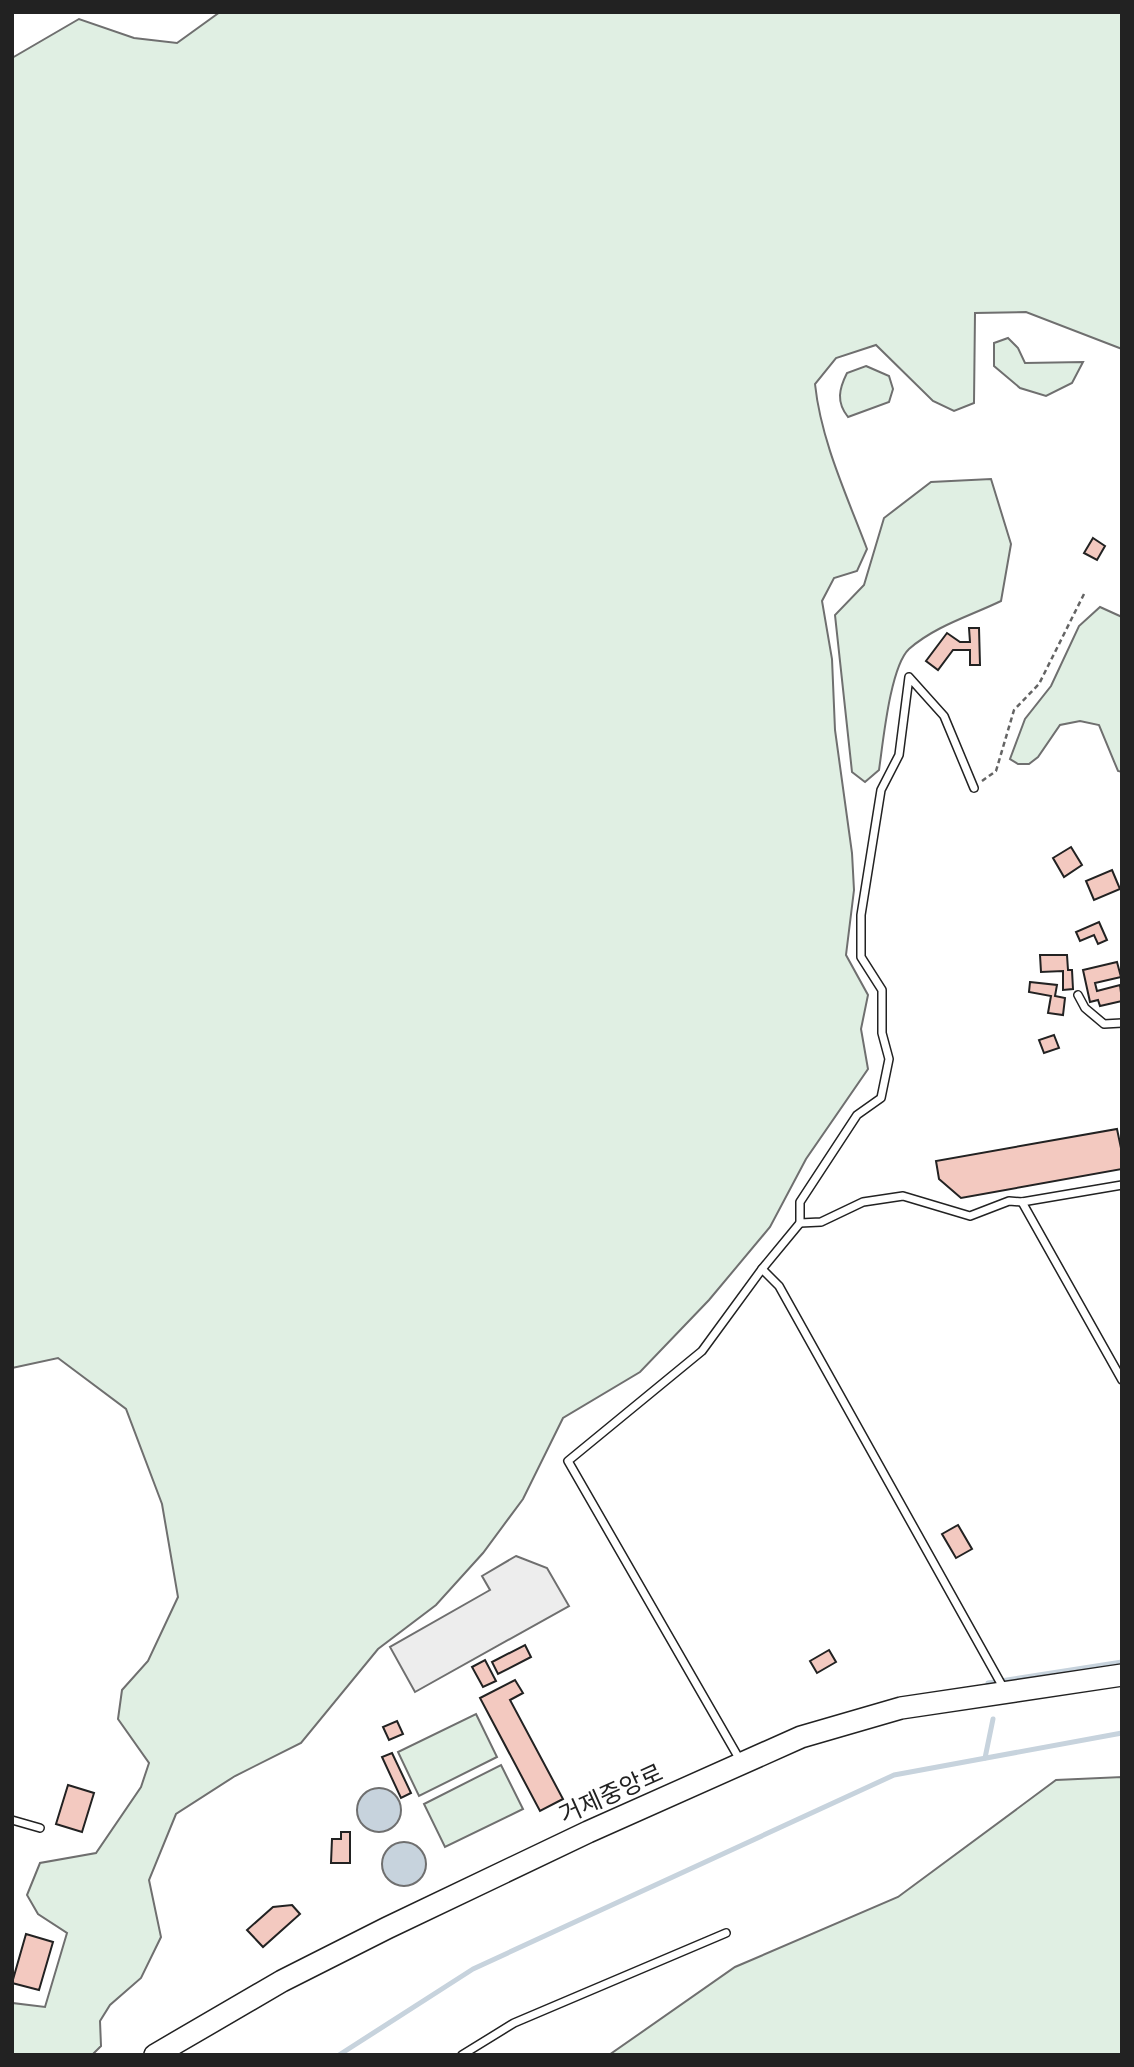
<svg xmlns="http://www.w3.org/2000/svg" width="1134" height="2067" font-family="'DejaVu Sans','Noto Sans KR',sans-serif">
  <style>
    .green { fill: #e0efe3; stroke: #6f6f6f; stroke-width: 2 }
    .parking { fill: #ededed; stroke: #6f6f6f; stroke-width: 2 }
    .water { fill: #c7d3dd; stroke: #6f6f6f; stroke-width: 2 }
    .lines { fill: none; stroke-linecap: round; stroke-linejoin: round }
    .stream { stroke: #c7d3dd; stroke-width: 5 }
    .building { fill: #f3c9c0; stroke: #222; stroke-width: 2 }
    .service-casing { stroke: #222; stroke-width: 10 }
    .secondary-casing { stroke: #222; stroke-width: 24 }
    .path { stroke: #646464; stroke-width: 2.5; stroke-dasharray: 5 3.5; stroke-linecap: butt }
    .service { stroke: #fff; stroke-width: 7 }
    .secondary { stroke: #fff; stroke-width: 21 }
    .labels { text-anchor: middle; stroke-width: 5; stroke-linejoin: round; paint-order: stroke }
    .street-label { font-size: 24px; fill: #222; stroke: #fff }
  </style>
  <rect width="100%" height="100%" fill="#fff"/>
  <g class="green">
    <path d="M220,12H1122V349L1026,312L975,313L974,403L954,411L933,401L876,345L836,358L815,384C821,441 847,496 867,549L857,571L834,578L822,601L832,659L835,730L852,853L854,890L846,955L868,995L861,1029L868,1069L806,1159L770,1227L709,1300L640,1372L563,1418L523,1499L483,1553L436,1605L378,1649L301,1743L235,1776L176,1814L149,1880L161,1937L141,1978L110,2005L100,2021L101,2046L92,2055H12V2003L45,2007L67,1933L38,1914L27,1895L40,1863L96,1853L141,1787L149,1763L118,1719L122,1690L148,1661L178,1597L162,1504L126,1409L58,1358L12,1368V58L79,19L134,38L177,43Z"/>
    <polygon points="1008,338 1018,348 1025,363 1083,362 1072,383 1046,396 1020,388 994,366 994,343"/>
    <path d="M866,366L889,376L893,389L889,402L848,417C836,402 839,389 847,373Z"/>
    <path d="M991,479L1011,544L1001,601C970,616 935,626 909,649C890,667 883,743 879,770L865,782L852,772L835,615L864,585L884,518L931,482Z"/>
    <polygon points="1100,607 1122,617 1122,772 1118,771 1099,725 1080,721 1060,725 1038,757 1029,764 1018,764 1010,759 1025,719 1051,686 1079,626"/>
    <polygon points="476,1714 497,1757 419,1796 398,1752"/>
    <polygon points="501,1765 523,1809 445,1847 424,1804"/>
    <polygon points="1122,1777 1122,2055 609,2055 735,1967 898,1897 1056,1780"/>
  </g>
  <polygon class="parking" points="516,1556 547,1568 569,1606 415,1692 390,1647 490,1590 482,1576"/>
  <g class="water">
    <circle cx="379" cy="1810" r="22"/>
    <circle cx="404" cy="1864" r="22"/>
  </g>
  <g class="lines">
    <g class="stream">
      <polyline points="988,1683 1122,1662"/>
      <polyline points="985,1758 993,1719"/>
      <polyline points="339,2055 473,1969 894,1775 1122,1733"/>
    </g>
  </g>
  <g class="building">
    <polygon points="1093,538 1105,546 1097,560 1084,553"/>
    <polygon points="969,628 979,628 980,665 970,665 970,650 953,650 938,670 926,661 947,633 960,642 970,642"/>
    <polygon points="1071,847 1082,865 1064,877 1053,858"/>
    <polygon points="1112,870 1120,889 1094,900 1086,881"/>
    <polygon points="1099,922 1107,940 1098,944 1094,935 1080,941 1076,932"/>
    <polygon points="1040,955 1067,955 1068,970 1072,970 1073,989 1063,990 1063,971 1041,972"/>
    <polygon points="1117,962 1121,977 1095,983 1097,991 1120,985 1122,1001 1100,1006 1098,1000 1090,1002 1083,970"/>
    <polygon points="1030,982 1057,985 1055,996 1065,998 1063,1015 1048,1013 1051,996 1029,992"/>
    <polygon points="1054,1035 1059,1048 1044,1053 1039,1040"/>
    <polygon points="1117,1129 1122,1153 1122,1169 961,1198 939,1179 936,1161"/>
    <polygon points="958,1525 972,1549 956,1558 942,1534"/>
    <polygon points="525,1645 531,1657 498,1674 492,1662"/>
    <polygon points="829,1650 836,1662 817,1673 810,1661"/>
    <polygon points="485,1660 496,1681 483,1687 472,1667"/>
    <polygon points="515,1680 523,1693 510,1700 563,1799 540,1811 480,1698"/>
    <polygon points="397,1721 403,1734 389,1740 383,1727"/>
    <polygon points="392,1753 411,1793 401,1798 382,1757"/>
    <polygon points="68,1785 94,1793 82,1832 56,1824"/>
    <polygon points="341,1832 350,1832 350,1863 331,1863 332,1839 341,1839"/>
    <polygon points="292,1905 300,1914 263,1947 247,1930 273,1907"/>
    <polygon points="26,1934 53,1942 39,1990 12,1983"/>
  </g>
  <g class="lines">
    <defs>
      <g id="service">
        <polyline points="1078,995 1085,1008 1104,1024 1122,1023"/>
        <polyline points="1022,1202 1122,1380"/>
        <polyline points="800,1223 821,1222 863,1202 903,1196 970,1216 1009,1201 1022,1202 1122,1185"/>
        <polyline points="762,1269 779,1286 1004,1689"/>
        <polyline points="740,1760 568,1461 702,1351 762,1269 800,1223 800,1202 857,1115 881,1098 889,1059 882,1033 882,990 861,957 861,915 881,790 899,755 909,677 944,716 974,788"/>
        <polyline points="12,1820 40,1828"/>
        <polyline points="462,2055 514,2023 726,1933"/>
      </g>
      <polyline id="secondary" points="155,2055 282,1981 387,1928 588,1832 801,1737 901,1708 1122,1675"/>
    </defs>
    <use href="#service" class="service-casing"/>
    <use href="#secondary" class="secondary-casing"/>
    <polyline class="path" points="982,781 996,771 1014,710 1039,684 1085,592"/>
    <use href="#service" class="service"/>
    <use href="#secondary" class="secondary"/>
  </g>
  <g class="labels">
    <g class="street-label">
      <text transform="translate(611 1794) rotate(-24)" y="8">거제중앙로</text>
    </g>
  </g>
  <rect width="1134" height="2067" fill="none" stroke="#222222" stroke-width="28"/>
</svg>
